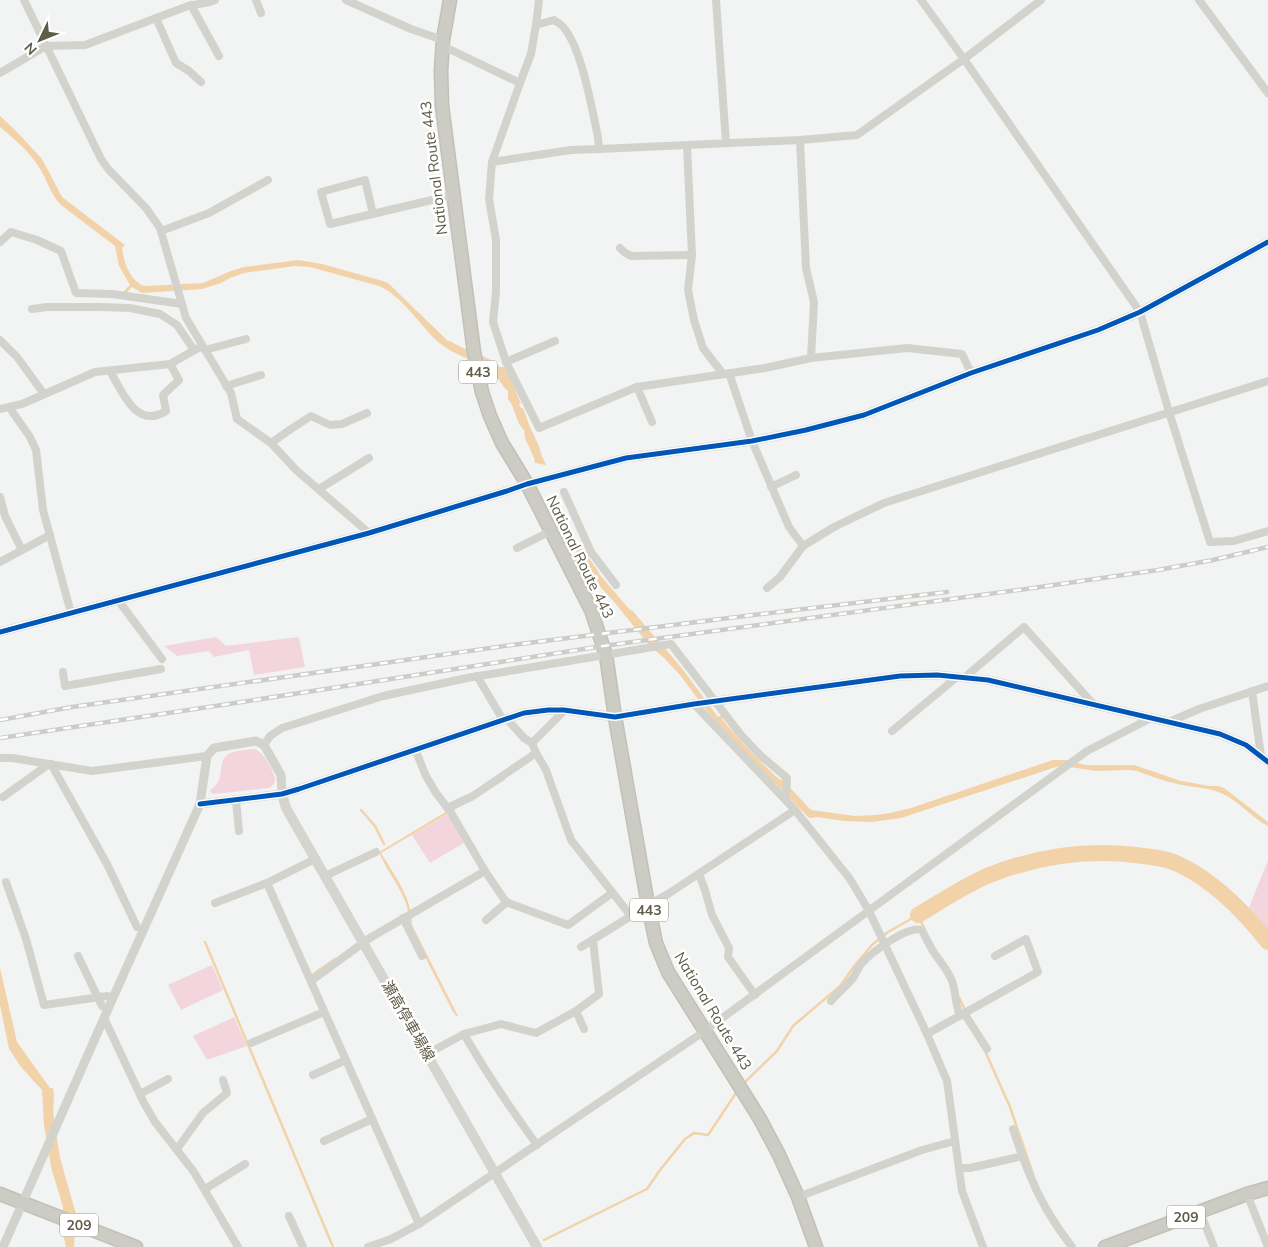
<svg xmlns="http://www.w3.org/2000/svg" width="1268" height="1247" font-family="Mulish,'Noto Sans JP',sans-serif">
  <style>
    .green { fill: #f3d6dd }
    .water { fill: #f2d3a9 }
    .lines { fill: none; stroke-linecap: round; stroke-linejoin: round }
    .stream { stroke: #f2d3a9; stroke-width: 2.5 }
    .river { stroke: #f2d3a9; stroke-width: 16 }
    .trunk-casing { stroke: #c2c1b6; stroke-width: 15 }
    .minor { stroke: #d3d3ce; stroke-width: 8 }
    .tertiary { stroke: #d3d3ce; stroke-width: 9 }
    .secondary { stroke: #d5d4cf; stroke-width: 10 }
    .trunk { stroke: #ccccc4; stroke-width: 12 }
    .rail-casing { stroke: #ccccc8; stroke-width: 4.5 }
    .rail { stroke: #fff; stroke-width: 2.5; stroke-dasharray: 8; stroke-linecap: butt }
    .cycleway-casing { stroke: #fff; stroke-width: 8 }
    .cycleway { stroke: #0057b8; stroke-width: 5 }
    .labels { text-anchor: middle; stroke-width: 5; stroke-linejoin: round; paint-order: stroke }
    .shield { fill: #fff; stroke: #908d7f; stroke-width: 1 }
    .shield-label { font-size: 14px; font-weight: bold; fill: #605c48 }
    .street-label { font-size: 15px; fill: #605c48; stroke: #fff }
  </style>
  <rect width="100%" height="100%" fill="#f2f3f3"/>
  <g class="green">
    <polygon points="216,637 226,646 299,637 305,667 254,675 249,650 214,657 209,651 177,656 164,646"/>
    <path d="M255,749C258,751 259,751 262,754C266,758 276,775 275,781C274,786 272,785 269,788L214,794L211,793L210,790C226,781 217,763 227,755C234,750 246,750 255,749Z"/>
    <polygon points="448,814 464,843 430,863 412,835"/>
    <polygon points="1268,860 1268,936 1247,913"/>
    <polygon points="212,965 223,990 181,1010 168,985"/>
    <polygon points="234,1017 247,1046 207,1060 193,1036"/>
  </g>
  <g class="water">
    <path d="M0,116L16,131L42,159L62,197L125,245L122,248C124,262 129,280 144,286L203,283L231,271L244,267L298,260L322,264L383,281L388,283L448,341H450C465,351 487,354 500,367H504L515,387L516,392L521,403L519,404L521,408H523L530,427L538,444L542,456L546,465L535,463L534,458L525,438L524,430L519,424L512,405L508,399V391C500,385 499,375 488,368C472,359 451,354 437,341C420,325 401,295 379,286L310,267L295,266L244,273L230,278L221,283L202,289L142,293L132,287L124,295L122,293L130,285L119,266L115,246L61,205C50,194 47,179 39,167C29,151 14,139 0,127Z"/>
    <path d="M556,496L572,536L594,565L593,566H595L600,575L630,610L633,611L636,615L681,667L718,717L722,715L724,717L722,719C740,741 759,761 780,780L782,779L811,810L855,816L875,815L890,813L911,808L1053,760H1065L1086,765H1134L1181,781L1210,786H1218L1224,788L1268,822V826C1252,818 1240,802 1223,794C1209,787 1193,788 1178,784C1164,781 1150,776 1137,771L1130,770L1095,771L1064,766L1056,767L901,818L872,822L844,821L817,817L811,818H809L775,783H774L752,762L709,714L680,675L664,658L649,645L615,603L596,582L578,558L568,535L552,506V502Z"/>
    <path d="M504,777L505,780L381,853C394,875 413,899 412,925L458,1016H456L452,1010L409,925C411,896 388,876 379,852Z"/>
    <polygon points="0,968 17,1042 50,1088 53,1088 54,1095 53,1112 60,1158 76,1214 74,1247 66,1247 62,1229 63,1207 51,1167 44,1125 42,1090 21,1067 9,1049 0,1005"/>
  </g>
  <g class="lines">
    <g class="stream">
      <polyline points="361,810 375,826 384,844"/>
      <polyline points="205,942 333,1247"/>
      <polyline points="312,975 335,959"/>
      <polyline points="959,997 965,1010"/>
      <polyline points="985,1051 1010,1107 1033,1174"/>
      <polyline points="743,1084 777,1051 793,1026 840,986 855,965 872,945 888,932 918,915 924,928"/>
      <polyline points="544,1240 647,1189 660,1170 685,1139 694,1133 708,1135 738,1090"/>
    </g>
    <path class="river" d="M918,915C940,902 964,886 987,876C1034,857 1086,849 1136,855C1150,857 1167,858 1180,865C1214,881 1245,913 1268,942"/>
    <defs>
      <g id="trunk">
        <polyline points="450,0 443,40 441,71 442,106 474,352 482,392 490,416 502,443 527,484 591,610 606,655 615,717 648,905 656,943 668,972 760,1119 779,1155 798,1197 816,1247"/>
        <polyline points="0,1194 136,1247"/>
        <polyline points="1105,1247 1247,1194 1268,1188"/>
      </g>
    </defs>
    <use href="#trunk" class="trunk-casing"/>
    <g class="minor">
      <polyline points="24,0 101,159 109,170 146,208 160,228 186,318 231,393 237,419 271,443 296,470 369,533"/>
      <polyline points="256,0 261,13"/>
      <path d="M346,0L411,29L443,40L447,48L520,83L531,54L536,25L554,20C556,22 558,22 560,24C581,41 592,110 598,137L599,149L800,140L857,135L964,59L1041,0"/>
      <polyline points="716,0 726,143"/>
      <polyline points="921,0 964,59 1140,312 1169,412 1210,542 1234,541 1268,531"/>
      <polyline points="1199,0 1268,93"/>
      <polyline points="191,5 219,56"/>
      <polyline points="156,18 176,63 189,71 201,82"/>
      <polyline points="536,25 539,0"/>
      <polyline points="0,73 46,46 85,45 188,6 210,2 215,0"/>
      <polyline points="520,83 492,162 571,150 599,149"/>
      <polyline points="800,140 806,268 814,302 811,358"/>
      <polyline points="687,146 692,255 688,290 694,320 703,348 723,374"/>
      <polyline points="492,162 489,199 496,240 496,292 493,322 506,362"/>
      <polyline points="373,214 365,180 321,192 330,224 453,195"/>
      <polyline points="161,231 209,213 268,180"/>
      <polyline points="0,242 11,232 37,240 61,251 76,293 112,294 182,304"/>
      <polyline points="620,248 624,252 631,256 692,255"/>
      <polyline points="32,309 47,307 99,307 130,308 160,314 177,325 194,350"/>
      <polyline points="0,340 17,357 44,394"/>
      <polyline points="555,341 506,362 539,428 637,387 765,368 811,358 907,348 962,354 971,373"/>
      <polyline points="205,350 246,339"/>
      <path d="M110,371C122,391 136,430 166,411L163,395L179,380L170,364"/>
      <polyline points="729,373 752,441 789,527 803,546 834,527 884,503 1268,381"/>
      <polyline points="226,386 261,375"/>
      <polyline points="637,387 652,422"/>
      <polyline points="9,407 30,437 36,450 43,510 71,613"/>
      <polyline points="0,409 22,404 95,372 170,364 202,346"/>
      <polyline points="271,443 291,429 311,416 330,425 342,424 367,413"/>
      <polyline points="771,487 796,475"/>
      <polyline points="319,489 369,458"/>
      <polyline points="564,492 591,552"/>
      <polyline points="0,497 5,516 22,550"/>
      <polyline points="517,548 551,531"/>
      <polyline points="0,562 50,535"/>
      <polyline points="567,563 591,552 616,585"/>
      <polyline points="767,588 780,577 803,546"/>
      <polyline points="118,600 162,659"/>
      <polyline points="63,672 65,686 161,669"/>
      <polyline points="477,676 503,720"/>
      <polyline points="964,678 1024,627 1094,705"/>
      <polyline points="1252,691 1261,756"/>
      <polyline points="694,704 795,810 850,879 869,911 927,1034 947,1081 962,1191 983,1247"/>
      <polyline points="506,718 524,738 532,743 536,753 546,770 571,840 631,916"/>
      <polyline points="1169,722 1199,709 1268,686"/>
      <polyline points="892,731 957,677"/>
      <polyline points="532,743 565,710"/>
      <polyline points="264,745 270,736 282,728 383,696 467,678 671,644 741,735 761,756 787,778 786,800"/>
      <polyline points="415,749 426,776 436,793 450,811 485,871 506,902 568,925 612,893"/>
      <polyline points="0,758 12,758 92,771 207,756"/>
      <polyline points="51,764 107,864 137,927"/>
      <polyline points="3,797 49,764"/>
      <polyline points="236,800 239,831"/>
      <polyline points="447,808 473,796 536,753"/>
      <polyline points="699,874 705,890 712,915 729,948 728,957 755,995"/>
      <polyline points="325,876 376,852"/>
      <polyline points="6,882 26,939 44,1005 107,996"/>
      <polyline points="267,883 419,1224"/>
      <polyline points="215,903 267,883 315,859"/>
      <polyline points="648,905 668,894 795,810"/>
      <polyline points="403,918 422,956"/>
      <polyline points="486,920 507,902"/>
      <polyline points="363,942 485,871"/>
      <polyline points="581,947 631,916 649,908"/>
      <polyline points="78,956 102,1006"/>
      <polyline points="311,981 363,943"/>
      <path d="M831,1001C838,993 846,986 853,978C856,974 858,968 861,964C871,953 907,925 922,930C925,937 929,944 933,951C939,961 948,970 952,981C956,992 955,1004 960,1016"/>
      <polyline points="964,1013 987,1049"/>
      <polyline points="104,1018 144,1103 155,1122 194,1172 238,1247"/>
      <polyline points="584,1029 576,1011 599,994 593,940"/>
      <path d="M464,1034C486,1073 511,1109 537,1145"/>
      <polyline points="927,1034 1038,972 1026,939 995,956"/>
      <polyline points="251,1043 324,1012"/>
      <polyline points="427,1054 464,1034 501,1024 536,1033 576,1011"/>
      <polyline points="313,1075 346,1060"/>
      <polyline points="140,1094 168,1079"/>
      <path d="M1013,1129C1018,1144 1023,1159 1029,1173C1039,1199 1055,1225 1072,1247"/>
      <polyline points="324,1141 372,1119"/>
      <polyline points="177,1149 203,1113 227,1093 223,1080"/>
      <polyline points="959,1168 970,1168 1023,1156"/>
      <polyline points="205,1189 245,1164"/>
      <polyline points="1247,1194 1268,1247"/>
      <polyline points="798,1197 922,1150 955,1141"/>
      <polyline points="1200,1212 1214,1247"/>
      <polyline points="289,1216 303,1247"/>
      <polyline points="368,1247 391,1239 419,1224 699,1035 1087,751 1151,718"/>
    </g>
    <g class="tertiary">
      <polyline points="0,632 369,533 507,491 527,484 626,458 752,441 806,430 864,415 971,373 1098,330 1140,312 1268,242"/>
      <polyline points="200,804 282,794 299,789 524,713 548,710 564,710 615,717 694,704 900,676 937,675 988,680 1220,734 1246,745 1268,762"/>
      <polyline points="3,1247 112,1000 200,804 207,756 214,748 256,741 264,745 281,775 282,794"/>
    </g>
    <polyline class="secondary" points="282,794 286,808 537,1247"/>
    <use href="#trunk" class="trunk"/>
    <defs>
      <g id="rail">
        <polyline points="0,720 72,707 512,645 745,616 947,592"/>
        <polyline points="0,738 242,702 603,646 1026,589 1158,570 1213,560 1268,547"/>
      </g>
    </defs>
    <use href="#rail" class="rail-casing"/>
    <use href="#rail" class="rail"/>
    <defs>
      <g id="cycleway">
        <polyline points="0,632 369,533 507,491 527,484 626,458 752,441 806,430 864,415 971,373 1098,330 1140,312 1268,242"/>
        <polyline points="200,804 282,794 299,789 524,713 548,710 564,710 615,717 694,704 900,676 937,675 988,680 1220,734 1246,745 1268,762"/>
      </g>
    </defs>
    <use href="#cycleway" class="cycleway-casing"/>
    <use href="#cycleway" class="cycleway"/>
  </g>
  <g class="labels">
    <g class="shield">
      <rect x="459" y="360.5" width="38" height="23" rx="4"/>
      <rect x="630" y="898.5" width="38" height="23" rx="4"/>
      <rect x="1167" y="1205.5" width="38" height="23" rx="4"/>
      <rect x="60" y="1213.5" width="38" height="23" rx="4"/>
    </g>
    <g class="shield-label">
      <text x="478" y="377">443</text>
      <text x="649" y="915">443</text>
      <text x="1186" y="1222">209</text>
      <text x="79" y="1230">209</text>
    </g>
    <g class="street-label">
      <text transform="translate(434 168) rotate(-97)" y="5">National Route 443</text>
      <text transform="translate(580 557) rotate(64)" y="5">National Route 443</text>
      <text transform="translate(713 1011) rotate(59)" y="5">National Route 443</text>
      <text transform="translate(408 1021) rotate(60)" y="5">瀬高停車場線</text>
    </g>
  </g>
  <g transform="translate(40 40) rotate(227)" stroke="#ffffff" stroke-width="4" paint-order="stroke">
  <path d="M0-4L9 19L0 12L-9 19Z" fill="#605c48"/>
  <text y="-8" font-size="14" font-weight="bold" text-anchor="middle" fill="#605c48">N</text>
  </g>
</svg>
